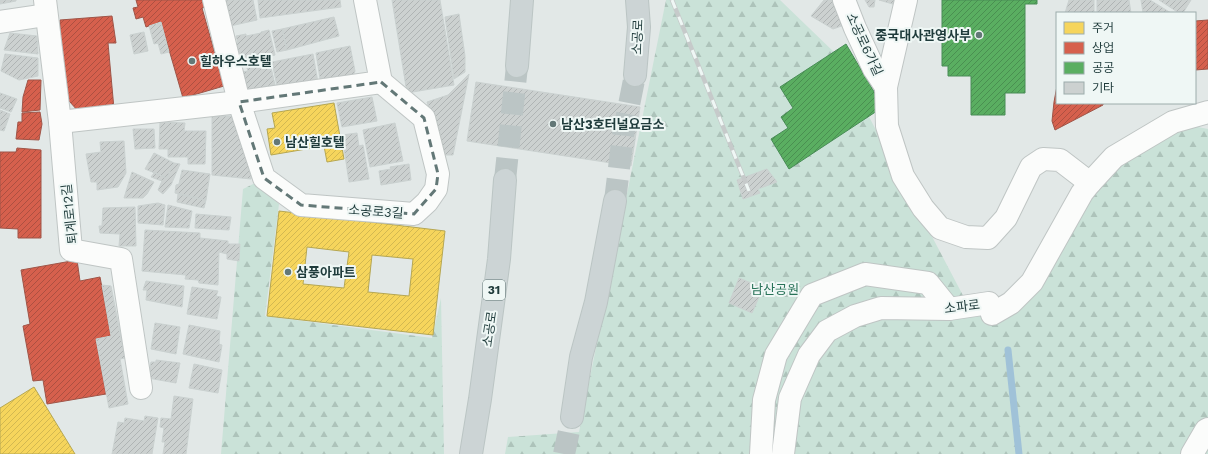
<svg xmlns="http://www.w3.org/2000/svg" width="1208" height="454" font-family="'Work Sans','Noto Sans KR',sans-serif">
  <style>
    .forest { fill: url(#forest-firs) }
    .homes { fill: url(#homes-hatch); stroke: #b6a752; fill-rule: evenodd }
    .shops { fill: url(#shops-hatch); stroke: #9f5548 }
    .public { fill: url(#public-hatch); stroke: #488c56 }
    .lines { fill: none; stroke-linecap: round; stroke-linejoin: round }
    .stream { stroke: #a0c2d8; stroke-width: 7 }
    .building { fill: url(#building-hatch); stroke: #cad1d0 }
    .major-tunnel { stroke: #bbc5c5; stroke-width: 22; stroke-dasharray: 22 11; stroke-linecap: butt }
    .minor-casing { stroke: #bfc5c4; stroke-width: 24 }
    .major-casing { stroke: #bbc5c4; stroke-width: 24 }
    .minor { stroke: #fbfcfb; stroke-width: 22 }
    .major { stroke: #ccd4d5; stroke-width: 22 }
    .rail-casing { stroke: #c6caca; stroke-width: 4.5 }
    .rail { stroke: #eff7f5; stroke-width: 3; stroke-dasharray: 9; stroke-linecap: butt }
    .marked { fill: none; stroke: #637877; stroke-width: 3; stroke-dasharray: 8 5; stroke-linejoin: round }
    .poi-dot { fill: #637877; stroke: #eff7f5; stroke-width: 1.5 }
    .labels { text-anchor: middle; stroke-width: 4; stroke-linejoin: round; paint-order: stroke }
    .shield { fill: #eff7f5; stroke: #5d7373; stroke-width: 1 }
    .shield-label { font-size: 12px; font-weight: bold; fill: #1f3b3b }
    .poi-label { font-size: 13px; font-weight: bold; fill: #1f3b3b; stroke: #eff7f5; text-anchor: start }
    .street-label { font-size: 13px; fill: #1f3b3b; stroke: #eff7f5 }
    .park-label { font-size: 13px; fill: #297359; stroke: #eff7f5 }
  </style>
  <defs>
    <pattern id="forest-firs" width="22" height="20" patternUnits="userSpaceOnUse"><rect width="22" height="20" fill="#cae2d8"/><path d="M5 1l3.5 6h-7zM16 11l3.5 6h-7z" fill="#adc3ba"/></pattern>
    <pattern id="homes-hatch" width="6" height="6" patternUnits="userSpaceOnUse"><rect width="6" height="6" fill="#f6d55c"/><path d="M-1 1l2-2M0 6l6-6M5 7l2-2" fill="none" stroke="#d2b851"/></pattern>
    <pattern id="shops-hatch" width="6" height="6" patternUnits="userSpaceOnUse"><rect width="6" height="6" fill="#d6604d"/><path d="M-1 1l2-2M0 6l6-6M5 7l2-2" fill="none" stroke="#ad5041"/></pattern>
    <pattern id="public-hatch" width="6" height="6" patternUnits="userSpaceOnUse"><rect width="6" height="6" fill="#5aae61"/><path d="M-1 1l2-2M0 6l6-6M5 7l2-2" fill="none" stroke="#4a8f51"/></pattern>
    <pattern id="building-hatch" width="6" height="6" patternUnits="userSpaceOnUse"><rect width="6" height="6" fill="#ccd1d0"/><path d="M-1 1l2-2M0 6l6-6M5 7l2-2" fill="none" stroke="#afb4b4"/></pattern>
  </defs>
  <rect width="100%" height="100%" fill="#e2e8e7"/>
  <g class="forest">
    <polygon points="666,0 780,0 836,54 968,305 1011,303 1082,193 1173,122 1208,129 1208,454 505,454 508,437 579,432"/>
    <polygon points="255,183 279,204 265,316 432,338 441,298 444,454 221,454 243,189"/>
  </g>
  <g class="homes">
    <polygon points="334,103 344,159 327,162 324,146 271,155 267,129 275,128 272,113"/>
    <path d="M279,211L445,231L433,335L267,316ZM307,247L349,252L344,288L303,284ZM372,255L413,259L409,296L368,292Z"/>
    <polygon points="34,387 75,454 0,454 0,408"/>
  </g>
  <g class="shops">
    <polygon points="136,0 204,0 206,7 202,8 224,86 183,98 161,22 146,27 143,17 136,19 133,8 138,7"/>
    <polygon points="112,16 116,43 108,43 114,109 78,111 61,92 60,20"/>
    <polygon points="1208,20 1208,69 1195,70 1195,21"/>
    <polygon points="28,80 41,80 40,110 22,112 23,97"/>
    <polygon points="1057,86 1057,103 1103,103 1103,105 1055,130 1052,121 1054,102"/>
    <polygon points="40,112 42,124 39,140 16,139 18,122 22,122 22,113"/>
    <polygon points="17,148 41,150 41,238 18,238 18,229 0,228 0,152 16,152"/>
    <polygon points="77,260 80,281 100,277 111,336 96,339 106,394 47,404 43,380 33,381 23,326 30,324 21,270"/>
  </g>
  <g class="public">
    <polygon points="942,0 1037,0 1037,4 1025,4 1025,93 1005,93 1005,115 971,115 971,76 948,76 948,66 942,66"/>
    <polygon points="846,44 883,107 789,169 771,139 788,128 781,117 793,108 780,87"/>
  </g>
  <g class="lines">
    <polyline class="stream" points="1008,350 1019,454"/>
  </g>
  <g class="building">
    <polygon points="0,0 16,0 16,1 0,4"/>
    <polygon points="220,0 253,0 257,20 226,27"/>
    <polygon points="258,0 340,0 341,7 260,18"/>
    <polygon points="392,0 440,0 454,85 407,93"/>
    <polygon points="824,0 836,0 850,23 833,29 811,16"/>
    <polygon points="865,0 875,0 874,7 869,7"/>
    <polygon points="879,0 898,0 896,5"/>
    <polygon points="1069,0 1094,0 1094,13 1065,13"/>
    <polygon points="1097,0 1129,0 1131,13 1097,13"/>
    <polygon points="1141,0 1150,0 1171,13 1143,13"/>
    <polygon points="1159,0 1191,0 1183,13 1179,13"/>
    <polygon points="459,14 465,56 465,72 454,79 445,17"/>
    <polygon points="334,17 339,36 287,50 282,29"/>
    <polygon points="161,22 169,52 161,54 158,43 154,44 149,26"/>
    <polygon points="282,29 287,50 277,52 272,31"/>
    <polygon points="269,30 275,55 266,57 267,60 234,67 229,45 238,43 236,36 246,34 246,36 261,33 261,32"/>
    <polygon points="144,32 148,51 134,54 130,35"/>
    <polygon points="10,33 37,36 38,54 4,50"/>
    <polygon points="350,46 355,71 351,80 321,85 316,53"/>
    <polygon points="5,54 38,58 38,76 19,80 1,71"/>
    <polygon points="313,54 318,83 278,91 272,62"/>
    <polygon points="270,63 275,85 259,88 240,95 236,73 248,71 247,68"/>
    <polygon points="469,74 453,155 445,155 427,102 448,95"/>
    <polygon points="476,82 640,107 631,166 467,141"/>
    <polygon points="0,93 17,99 11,112 0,108"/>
    <polygon points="372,97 377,121 342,127 337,103"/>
    <polygon points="0,110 10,114 4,131 0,130"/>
    <polygon points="212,116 239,116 252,155 251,179 212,175"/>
    <polygon points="160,122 185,123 184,131 206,131 205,164 188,164 188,157 168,157 168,149 159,149"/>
    <polygon points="395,123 403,161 370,167 363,130"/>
    <polygon points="133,129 154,129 155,148 135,149"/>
    <polygon points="357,133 359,146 363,145 369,179 349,182 342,135"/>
    <polygon points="124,141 126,173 118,187 97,190 97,182 91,182 86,154 101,152 100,142"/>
    <polygon points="154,153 174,163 167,178 145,169"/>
    <polygon points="174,163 180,164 171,185 163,194 158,190 162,181 151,177 154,173 167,178"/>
    <polygon points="409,164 411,180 381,185 379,171 391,169 390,167"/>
    <polygon points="767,169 777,182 758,189 760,193 743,199 737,180"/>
    <polygon points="182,170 210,174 206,200 175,193 176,185 179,184"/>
    <polygon points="132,172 154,182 147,194 143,198 124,198"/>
    <polygon points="178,194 206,200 204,208 177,202"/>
    <polygon points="158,203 165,205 163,225 138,223 138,206"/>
    <polygon points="168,205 192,211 189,228 165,227"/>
    <polygon points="135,207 136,246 119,246 120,234 100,233 99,226 102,226 103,208"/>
    <polygon points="196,214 231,217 229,230 195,228"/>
    <polygon points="145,230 200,233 200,238 228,241 228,244 240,244 239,261 227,259 227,254 219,252 218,285 199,283 198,280 185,279 186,275 142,271"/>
    <polygon points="739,278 763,288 752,313 729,303"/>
    <polygon points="146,281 184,286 182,307 146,300 147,290 143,290"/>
    <polygon points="102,285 111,286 125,358 120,359 128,404 109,408 96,339 111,336"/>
    <polygon points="192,287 218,291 216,296 221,297 217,319 187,314"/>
    <polygon points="155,323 180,327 176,354 151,349"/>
    <polygon points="189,325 220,331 219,344 222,345 219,362 183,354"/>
    <polygon points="156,360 180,363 176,383 148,378 151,362 156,362"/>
    <polygon points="194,364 222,370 218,393 189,388"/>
    <polygon points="174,396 193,399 186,454 163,454 165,442 162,442 164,428 160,427 161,418 171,419"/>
    <polygon points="145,416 158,418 152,454 112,454 118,422 124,423 125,418 144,421"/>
  </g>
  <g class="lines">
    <g class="major-tunnel">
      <polyline points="505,180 517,66"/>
      <polyline points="615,201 623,135 635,75"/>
      <polyline points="564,454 572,417"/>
    </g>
    <defs>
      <g id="minor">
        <polyline points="45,0 60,122 71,250 121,259 141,388"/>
        <polyline points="214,0 239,102 264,178 301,205 414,214 427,202 436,189 438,174 424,118 381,82"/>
        <polyline points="844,0 855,28 874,69 886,87"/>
        <polyline points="906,0 886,87 887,126 903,176 923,208 940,228 966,237 988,238 1006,218 1031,167 1043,159 1060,160 1090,183"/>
        <polyline points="0,22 46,15"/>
        <polyline points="60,122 239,102 381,82 365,0"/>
        <polyline points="761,454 764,400 776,355 812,295 865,274 928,283 949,309"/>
        <polyline points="783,454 790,398 809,355 827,331 855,316 881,308 949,309 989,303 992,314 1011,303 1032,282 1082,193 1090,183 1114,157 1173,122 1208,112"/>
        <polyline points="1192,454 1206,430 1208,429"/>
      </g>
      <g id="major">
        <polyline points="517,66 522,0"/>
        <polyline points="635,75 639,27 637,0"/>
        <polyline points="572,417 581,357 596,302 615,201"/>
        <polyline points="471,454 480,399 499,259 505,180"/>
      </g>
    </defs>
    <use href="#minor" class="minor-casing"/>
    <use href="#major" class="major-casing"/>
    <use href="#minor" class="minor"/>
    <use href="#major" class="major"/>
    <defs>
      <polyline id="rail" points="672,0 749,191"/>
    </defs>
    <use href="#rail" class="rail-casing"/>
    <use href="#rail" class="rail"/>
  </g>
  <path class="marked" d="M381,82L424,118L438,174L436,189L414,214L301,205L264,178L239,102Z"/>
  <g class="poi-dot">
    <circle cx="979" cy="35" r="4"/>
    <circle cx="192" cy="61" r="4"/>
    <circle cx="553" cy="124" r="4"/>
    <circle cx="277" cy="142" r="4"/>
    <circle cx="288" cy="272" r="4"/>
  </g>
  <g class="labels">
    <rect class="shield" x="483" y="280" width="22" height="20" rx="3"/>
    <g class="shield-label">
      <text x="494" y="294">31</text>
    </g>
    <g class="poi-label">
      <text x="971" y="40" text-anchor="end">중국대사관영사부</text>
      <text x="200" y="66">힐하우스호텔</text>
      <text x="561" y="129">남산3호터널요금소</text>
      <text x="285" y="147">남산힐호텔</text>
      <text x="296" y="277">삼풍아파트</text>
    </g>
    <g class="street-label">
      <text transform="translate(637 37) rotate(-88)" y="5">소공로</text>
      <text transform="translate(865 44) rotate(65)" y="5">소공로6가길</text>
      <text transform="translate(376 211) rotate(4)" y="5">소공로3길</text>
      <text transform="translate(69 214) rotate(-96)" y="5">퇴계로12길</text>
      <text transform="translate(962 306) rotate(-7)" y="5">소파로</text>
      <text transform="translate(489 329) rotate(-82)" y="5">소공로</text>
    </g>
    <g class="park-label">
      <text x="775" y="294">남산공원</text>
    </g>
  </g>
  <rect x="1056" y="12" width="140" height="92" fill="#eff7f5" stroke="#9cacab"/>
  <rect x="1064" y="22" width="20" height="12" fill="#f6d55c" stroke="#9cacab"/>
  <text x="1092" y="32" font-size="12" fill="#1f3b3b">주거</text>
  <rect x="1064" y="42" width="20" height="12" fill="#d6604d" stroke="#9cacab"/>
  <text x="1092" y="52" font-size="12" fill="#1f3b3b">상업</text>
  <rect x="1064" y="62" width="20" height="12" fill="#5aae61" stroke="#9cacab"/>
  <text x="1092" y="72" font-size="12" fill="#1f3b3b">공공</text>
  <rect x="1064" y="82" width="20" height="12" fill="#ccd1d0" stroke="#9cacab"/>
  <text x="1092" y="92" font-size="12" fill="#1f3b3b">기타</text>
</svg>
